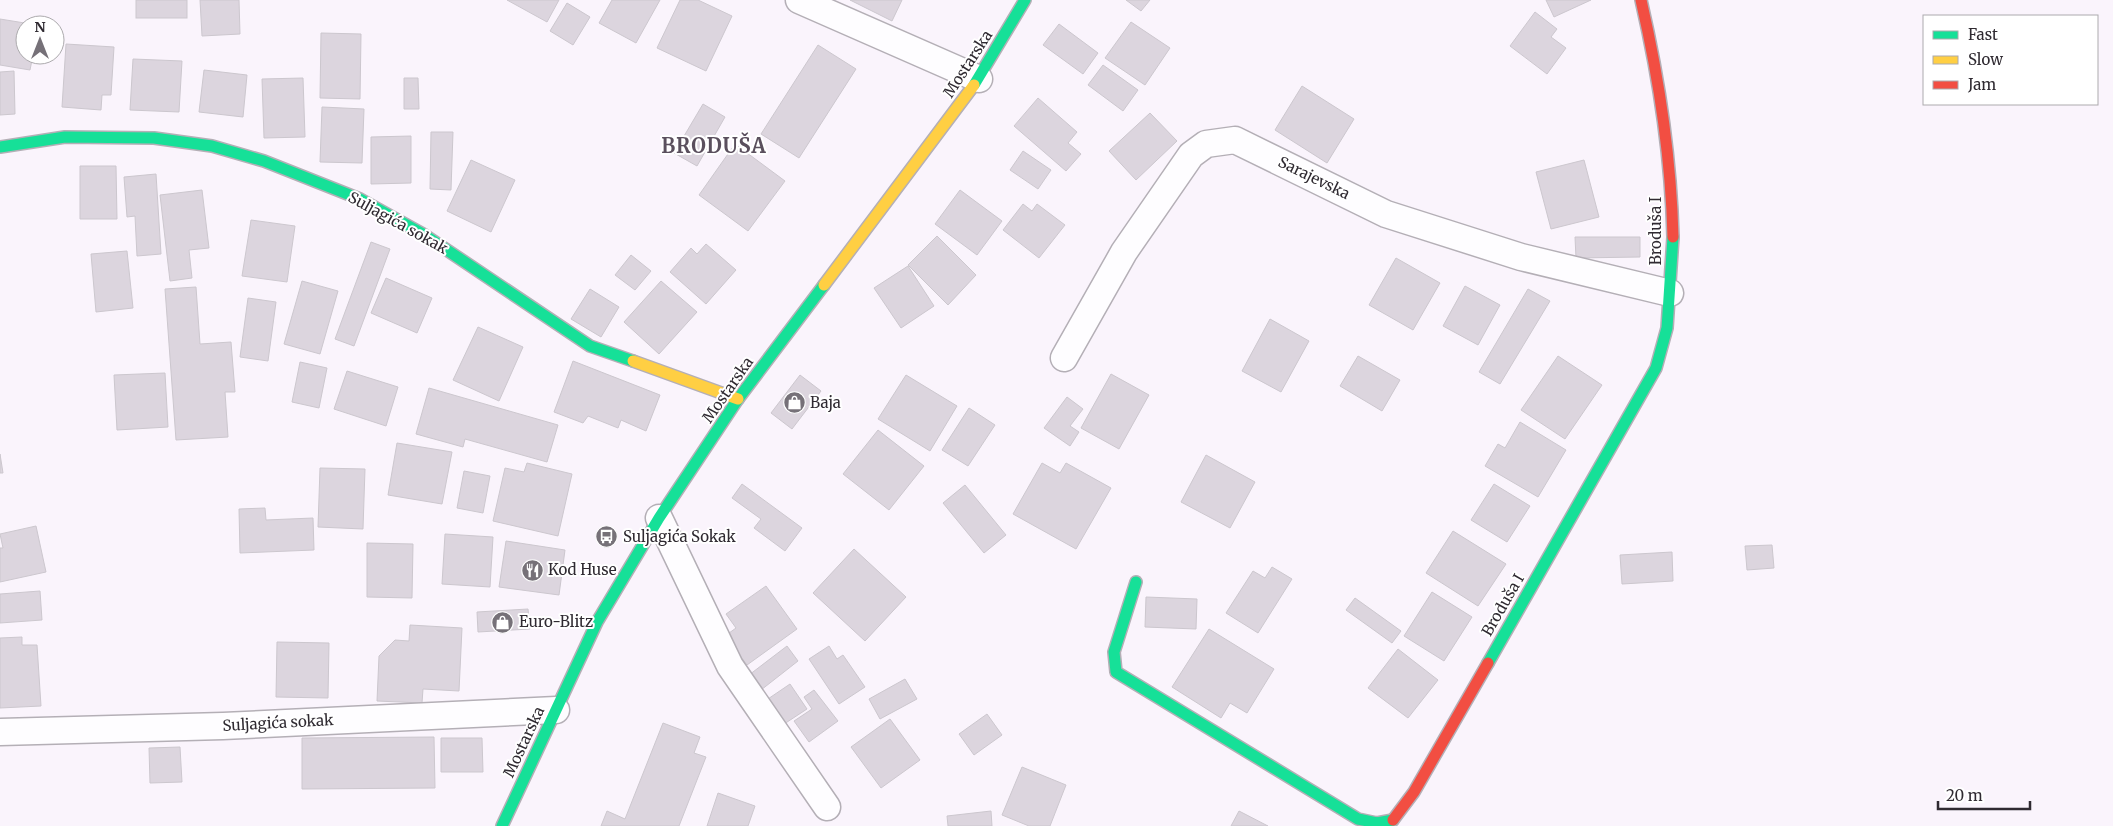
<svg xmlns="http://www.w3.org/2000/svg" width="2113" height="826" font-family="Merriweather,serif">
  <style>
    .building { fill: #dcd5de; stroke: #ccc7ce }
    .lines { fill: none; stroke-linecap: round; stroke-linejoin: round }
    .street-casing { stroke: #b4afb6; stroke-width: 29 }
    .fast-casing { stroke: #b4afb6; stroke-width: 14 }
    .slow-casing { stroke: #b4afb6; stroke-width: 14 }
    .jam-casing { stroke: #b4afb6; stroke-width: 14 }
    .street { stroke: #fefdff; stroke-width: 26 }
    .fast { stroke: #16e098; stroke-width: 11 }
    .slow { stroke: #ffcf43; stroke-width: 11 }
    .jam { stroke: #f24e42; stroke-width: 11 }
    .labels { text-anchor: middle; stroke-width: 4; stroke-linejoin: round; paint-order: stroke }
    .street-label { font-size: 15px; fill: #2f2a31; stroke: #fff }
    .poi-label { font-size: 15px; fill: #2f2a31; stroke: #fff; text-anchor: start }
    .district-label { font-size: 20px; font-weight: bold; letter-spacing: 1px; fill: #5a4f5d; stroke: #fff }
  </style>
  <rect width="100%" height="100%" fill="#faf4fc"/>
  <g class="building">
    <rect x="136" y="0" width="51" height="18"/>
    <polygon points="200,0 239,0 240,34 202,36"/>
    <polygon points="507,0 559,0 547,22"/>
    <polygon points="612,0 660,0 636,43 599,23"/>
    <polygon points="680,0 698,0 732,16 706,71 657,48"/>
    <polygon points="850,0 902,0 892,21"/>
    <polygon points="1126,0 1150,0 1141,11"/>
    <polygon points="1546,0 1591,0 1554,17"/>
    <polygon points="567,3 590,17 573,45 550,31"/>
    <polygon points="1535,12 1557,29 1551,37 1566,48 1547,74 1510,46"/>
    <polygon points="0,19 37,25 25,25 25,55 33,55 30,70 0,65"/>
    <polygon points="1131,22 1170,48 1145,85 1105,58"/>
    <polygon points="1059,24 1098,53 1083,74 1043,45"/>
    <polygon points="321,33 361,34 360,99 320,98"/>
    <polygon points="66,44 114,47 111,95 102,95 101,110 62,107"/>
    <polygon points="818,45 856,69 799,158 761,134"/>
    <polygon points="133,59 182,61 179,112 130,110"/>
    <polygon points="1103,65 1138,90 1123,111 1088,85"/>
    <polygon points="204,70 247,75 243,117 199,112"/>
    <polygon points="14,71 15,114 0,115 0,72"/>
    <polygon points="303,78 305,137 264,138 262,79"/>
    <polygon points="404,78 418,78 419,109 404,109"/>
    <polygon points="1302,86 1354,119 1327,163 1275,130"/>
    <polygon points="1038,98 1077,132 1068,143 1081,154 1066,171 1014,126"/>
    <polygon points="703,104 725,117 697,166 674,153"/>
    <polygon points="322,107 364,109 362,163 320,162"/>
    <polygon points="1150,113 1177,141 1136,180 1109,151"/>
    <polygon points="431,132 453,132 451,190 430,189"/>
    <polygon points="411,136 411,183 371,184 371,137"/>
    <polygon points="735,144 785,181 748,231 699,195"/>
    <polygon points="1023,151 1051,170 1038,189 1010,170"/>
    <polygon points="471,160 515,180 491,232 447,211"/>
    <polygon points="1584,160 1599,217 1551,229 1536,172"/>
    <polygon points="80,166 116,166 117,219 80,219"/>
    <polygon points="156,174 161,254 137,256 135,216 127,217 124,177"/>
    <polygon points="202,190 209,248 189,250 192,278 170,281 160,195"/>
    <polygon points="960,190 1002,221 977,255 935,224"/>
    <polygon points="1023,204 1032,211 1037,204 1065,225 1039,258 1003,230"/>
    <polygon points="251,220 295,226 287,282 242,276"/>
    <polygon points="937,236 976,275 948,305 908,265"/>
    <polygon points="1575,237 1640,237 1640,257 1576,258"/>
    <polygon points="371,242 390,249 354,346 335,339"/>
    <polygon points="706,244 736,270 706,304 670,272 691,248 697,254"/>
    <polygon points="127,251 133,308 96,312 91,254"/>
    <polygon points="631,255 651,271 635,290 615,275"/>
    <polygon points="1396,258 1440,283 1413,330 1369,305"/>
    <polygon points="908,266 934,306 901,328 874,288"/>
    <polygon points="386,278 432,298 417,333 371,313"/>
    <polygon points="302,281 338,291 320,354 284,344"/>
    <polygon points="661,281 697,312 659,354 624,322"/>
    <polygon points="1465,286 1500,305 1478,345 1443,326"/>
    <polygon points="196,287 200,344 231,342 235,392 225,392 228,437 176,440 165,289"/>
    <polygon points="590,289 619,307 601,337 571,319"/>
    <polygon points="1528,289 1550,301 1500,384 1479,372"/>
    <polygon points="248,298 276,302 268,361 240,357"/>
    <polygon points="1270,319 1309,341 1281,392 1242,371"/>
    <polygon points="478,327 523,347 499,401 453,380"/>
    <polygon points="1358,356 1400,380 1382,411 1340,386"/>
    <polygon points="1558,356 1602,385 1565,439 1521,410"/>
    <polygon points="573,361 660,395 646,431 621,420 618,428 588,416 583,423 554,412"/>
    <polygon points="300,362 327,368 319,408 292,402"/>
    <polygon points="347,371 398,387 386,426 334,409"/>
    <polygon points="165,373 168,427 117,430 114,375"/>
    <polygon points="1111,374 1149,395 1119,449 1081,428"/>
    <polygon points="800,375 821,391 792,429 771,413"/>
    <polygon points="906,375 957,406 930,451 878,419"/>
    <polygon points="429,388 558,425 547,462 465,439 463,447 416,434"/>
    <polygon points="1067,397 1083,409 1070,426 1079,432 1070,446 1044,428"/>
    <polygon points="969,408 995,425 968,466 942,450"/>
    <polygon points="1520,422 1566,450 1538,497 1485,466 1498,444 1505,448"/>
    <polygon points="878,430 924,466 889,510 843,474"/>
    <polygon points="397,443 452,452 442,504 388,495"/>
    <polygon points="0,454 3,473 0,473"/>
    <polygon points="1206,455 1255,482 1230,528 1181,502"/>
    <polygon points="527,463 572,474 558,536 493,521 505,468 524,472"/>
    <polygon points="1042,463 1060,473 1066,463 1111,488 1076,549 1013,514"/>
    <polygon points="320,468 365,469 363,529 318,527"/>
    <polygon points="464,471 490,476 483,513 457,508"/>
    <polygon points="742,484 802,528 785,551 754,528 761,519 732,498"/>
    <polygon points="1494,484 1530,506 1507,542 1471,520"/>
    <polygon points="965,485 1006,535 984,553 943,503"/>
    <polygon points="265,508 266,520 313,518 314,550 240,553 239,509"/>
    <polygon points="36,526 46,572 0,582 0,548 3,548 0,534"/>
    <polygon points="1453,531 1506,564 1478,606 1426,573"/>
    <polygon points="445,534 493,537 490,587 442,584"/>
    <polygon points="506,541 565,550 559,595 499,587"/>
    <polygon points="367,543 413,544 412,598 367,597"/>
    <polygon points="1772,545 1774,568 1747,570 1745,546"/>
    <polygon points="854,549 906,597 865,641 813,593"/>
    <polygon points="1672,552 1673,581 1622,584 1620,555"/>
    <polygon points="1272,567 1292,579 1258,633 1226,613 1253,571 1265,578"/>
    <polygon points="766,586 797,629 747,665 725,636 736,628 726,614"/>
    <polygon points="40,591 42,620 0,623 0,594"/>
    <polygon points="1432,592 1472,617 1444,661 1404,636"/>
    <polygon points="1146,597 1197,599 1196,629 1145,627"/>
    <polygon points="1355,598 1401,631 1392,643 1346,610"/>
    <polygon points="528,609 530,629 478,632 477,612"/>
    <polygon points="410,625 462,628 459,691 423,689 422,703 377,701 379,656 395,640 409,641"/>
    <polygon points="1209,629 1274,669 1247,713 1230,703 1221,718 1172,687"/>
    <polygon points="22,637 22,645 37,645 41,706 0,708 0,638"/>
    <polygon points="277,642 329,643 328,698 276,697"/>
    <polygon points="787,646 798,661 761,690 749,675"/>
    <polygon points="829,646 837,659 843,655 865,687 839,704 809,659"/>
    <polygon points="1398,649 1438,680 1408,718 1368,688"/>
    <polygon points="905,679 917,699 880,719 869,699"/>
    <polygon points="790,684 807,709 778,728 762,703"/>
    <polygon points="814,690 838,721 809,742 794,721 812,709 804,697"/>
    <polygon points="987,714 1002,735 974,755 959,734"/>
    <polygon points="890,719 920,760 881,788 851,747"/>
    <polygon points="663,723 700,737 694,753 706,757 679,826 601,826 607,811 625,819"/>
    <polygon points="434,737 435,788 302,789 302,738"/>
    <polygon points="441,738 482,738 483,772 441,772"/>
    <polygon points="180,747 182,782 150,783 149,748"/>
    <polygon points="1022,767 1066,785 1050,826 1029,826 1002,815"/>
    <polygon points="718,793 755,806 748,826 707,826"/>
    <polygon points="991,811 992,826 948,826 947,816"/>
    <polygon points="1239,811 1268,826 1231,826"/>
  </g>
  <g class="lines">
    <defs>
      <g id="street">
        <polyline points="799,0 979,79"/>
        <polyline points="1064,358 1124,252 1191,155 1206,144 1235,140 1386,214 1521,257 1670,293"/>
        <polyline points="659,518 730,666 827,807"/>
        <polyline points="0,732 223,726 556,710"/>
      </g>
      <g id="fast">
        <polyline points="974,85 1025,0"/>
        <polyline points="0,147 65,137 154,138 212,146 264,161 360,199 423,234 590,346 633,361"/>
        <polyline points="1136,582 1114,652 1116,672 1358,819 1377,823 1393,820"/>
        <polyline points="1488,663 1656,368 1667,328 1673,237"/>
        <polyline points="502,826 597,622 659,518 738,399 824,285"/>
      </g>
      <g id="slow">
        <polyline points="824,285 974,85"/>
        <polyline points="633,361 738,399"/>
      </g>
      <g id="jam">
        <path d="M1641,0C1659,78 1671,156 1673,237"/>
        <polyline points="1393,820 1414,792 1488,663"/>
      </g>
    </defs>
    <use href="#street" class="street-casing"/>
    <use href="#fast" class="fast-casing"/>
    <use href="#slow" class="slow-casing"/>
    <use href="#jam" class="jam-casing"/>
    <use href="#street" class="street"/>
    <use href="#fast" class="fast"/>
    <use href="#slow" class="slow"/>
    <use href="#jam" class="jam"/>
  </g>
  <defs>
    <symbol id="shop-disc" viewBox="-11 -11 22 22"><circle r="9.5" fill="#767178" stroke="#fff"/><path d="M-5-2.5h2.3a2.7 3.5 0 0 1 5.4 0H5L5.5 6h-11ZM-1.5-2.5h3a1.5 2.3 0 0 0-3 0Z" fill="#fff"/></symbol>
    <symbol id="bus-disc" viewBox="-11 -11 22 22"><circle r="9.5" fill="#767178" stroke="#fff"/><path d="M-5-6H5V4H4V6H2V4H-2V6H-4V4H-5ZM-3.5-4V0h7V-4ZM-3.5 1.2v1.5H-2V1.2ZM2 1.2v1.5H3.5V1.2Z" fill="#fff"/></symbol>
    <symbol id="restaurant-disc" viewBox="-11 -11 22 22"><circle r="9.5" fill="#767178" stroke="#fff"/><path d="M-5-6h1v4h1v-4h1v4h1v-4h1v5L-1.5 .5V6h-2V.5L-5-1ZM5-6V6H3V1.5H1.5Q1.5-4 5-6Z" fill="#fff"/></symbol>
  </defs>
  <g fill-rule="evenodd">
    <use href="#shop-disc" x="782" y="390" width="25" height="25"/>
    <use href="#bus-disc" x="594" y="524" width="25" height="25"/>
    <use href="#restaurant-disc" x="520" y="558" width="25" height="25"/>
    <use href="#shop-disc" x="490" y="610" width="25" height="25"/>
  </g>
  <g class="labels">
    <g class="street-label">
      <text transform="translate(968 64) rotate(-57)" y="5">Mostarska</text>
      <text transform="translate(1314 178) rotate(26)" y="5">Sarajevska</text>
      <text transform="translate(398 223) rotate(29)" y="5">Suljagića sokak</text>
      <text transform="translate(1656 231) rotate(-90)" y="5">Broduša I</text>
      <text transform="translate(728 390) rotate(-55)" y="5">Mostarska</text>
      <text transform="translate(1503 605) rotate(-60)" y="5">Broduša I</text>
      <text transform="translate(278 723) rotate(-3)" y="5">Suljagića sokak</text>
      <text transform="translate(524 742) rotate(-65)" y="5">Mostarska</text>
    </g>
    <g class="poi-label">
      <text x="810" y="408">Baja</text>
      <text x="623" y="542">Suljagića Sokak</text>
      <text x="548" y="575">Kod Huse</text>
      <text x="519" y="627">Euro-Blitz</text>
    </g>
    <g class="district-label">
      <text x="714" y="153">BRODUŠA</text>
    </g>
  </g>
  <rect x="1923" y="15" width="175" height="90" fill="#ffffff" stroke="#acaaad"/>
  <rect x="1933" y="31" width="25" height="8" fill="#16e098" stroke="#acaaad"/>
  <text x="1968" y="40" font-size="15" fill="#2f2a31">Fast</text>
  <rect x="1933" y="56" width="25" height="8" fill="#ffcf43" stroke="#acaaad"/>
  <text x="1968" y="65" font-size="15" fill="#2f2a31">Slow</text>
  <rect x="1933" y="81" width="25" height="8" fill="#f24e42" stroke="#acaaad"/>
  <text x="1968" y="90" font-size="15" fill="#2f2a31">Jam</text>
  <g transform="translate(40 40)"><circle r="24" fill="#ffffff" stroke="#acaaad"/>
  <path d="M0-4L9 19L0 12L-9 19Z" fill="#767178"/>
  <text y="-8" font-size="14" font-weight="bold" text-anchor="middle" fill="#2f2a31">N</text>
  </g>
  <path d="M1938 801v8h92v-8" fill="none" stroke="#2f2a31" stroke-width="2.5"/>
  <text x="1946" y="801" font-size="15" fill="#2f2a31" stroke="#ffffff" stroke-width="4" paint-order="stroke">20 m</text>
</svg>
